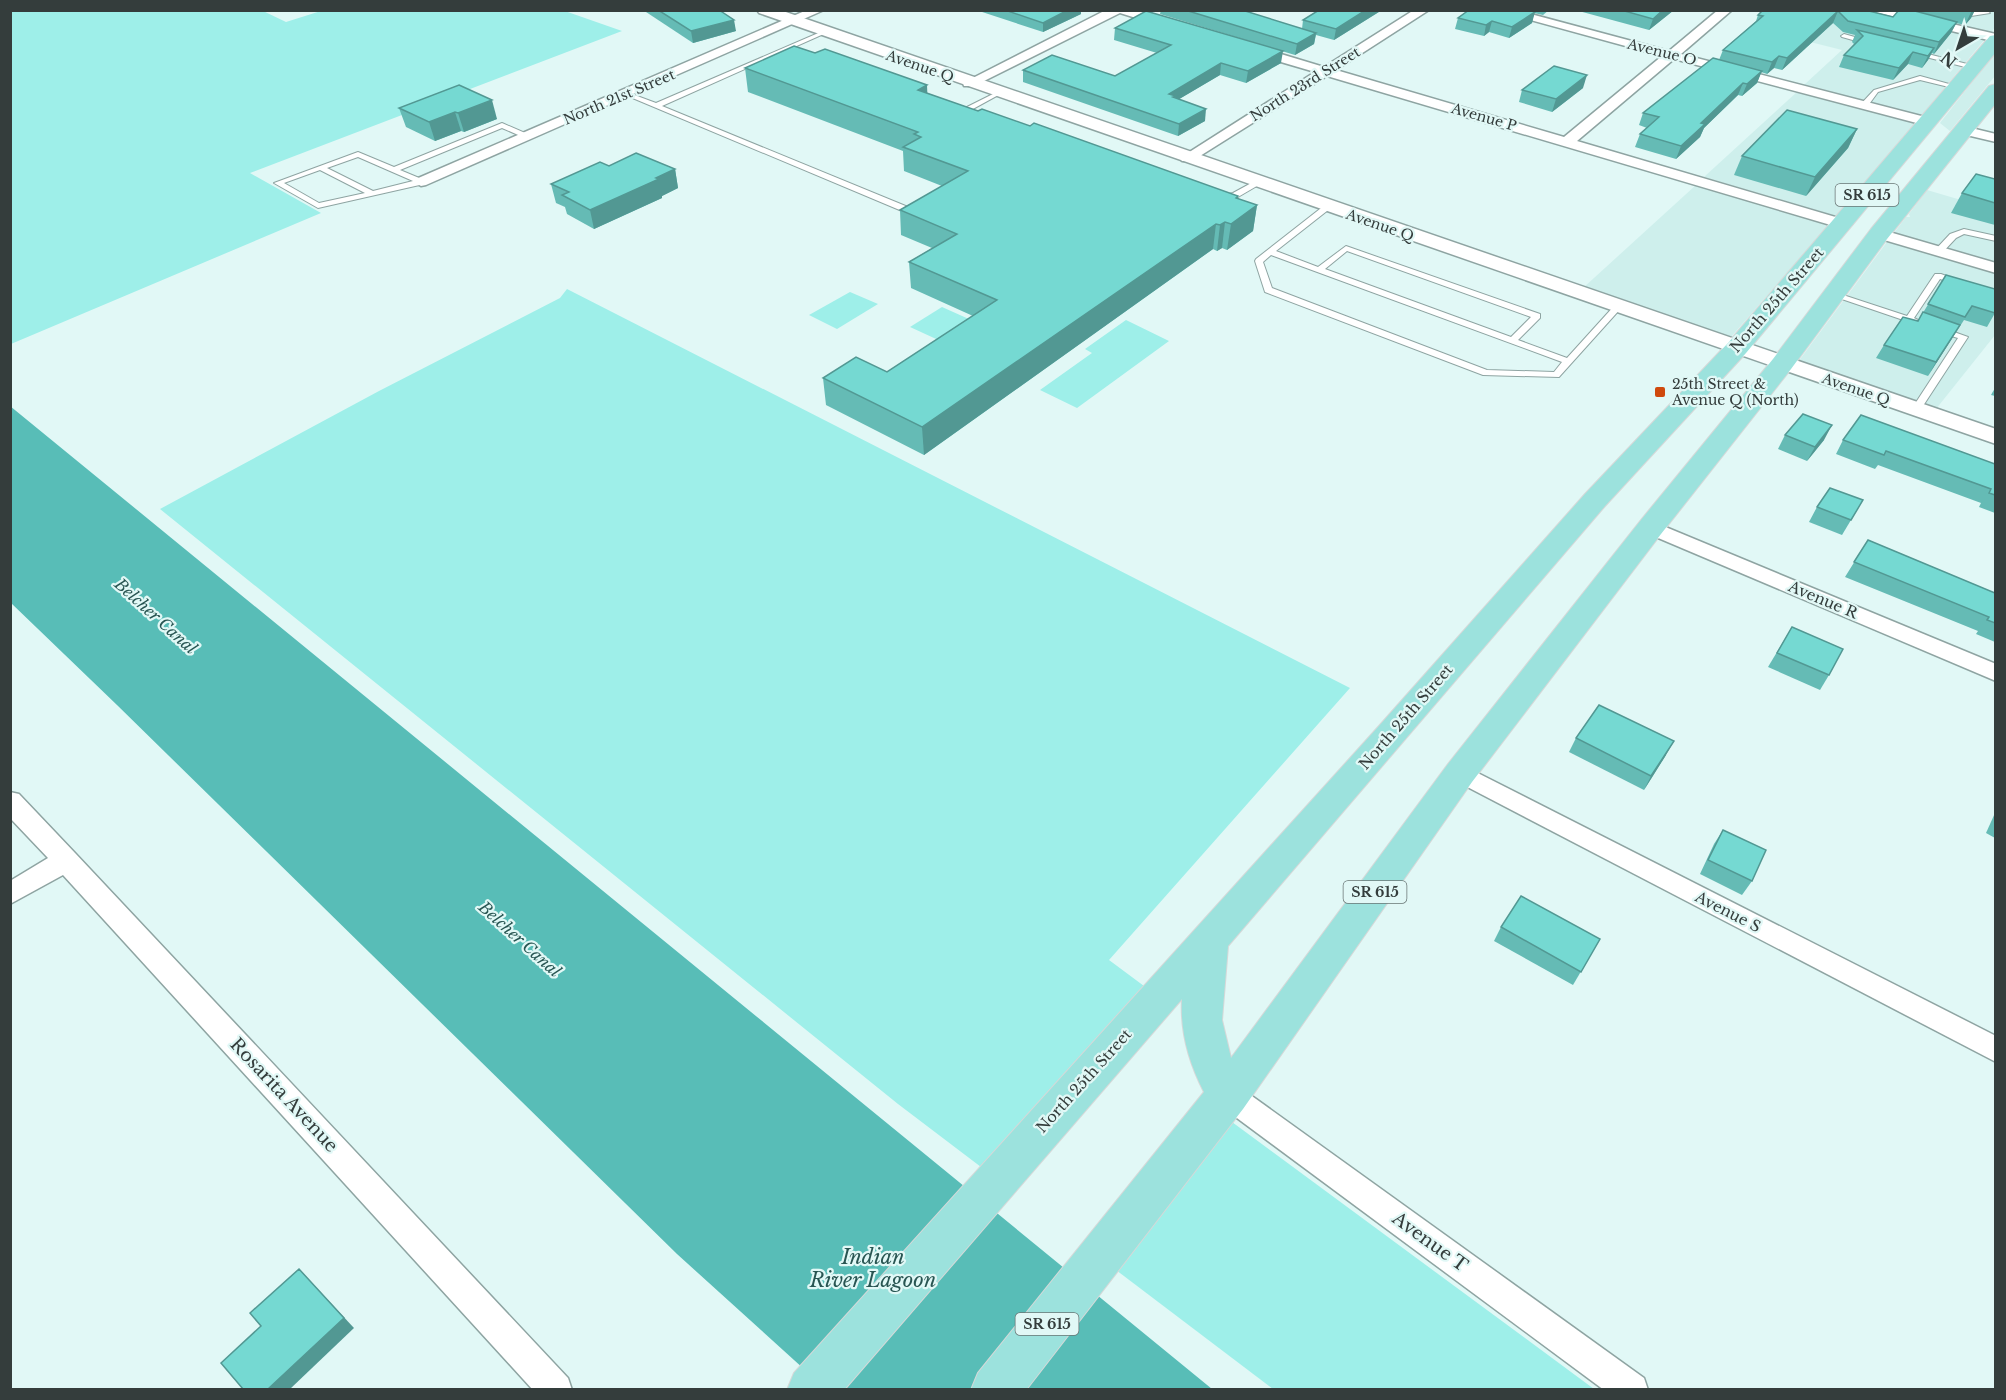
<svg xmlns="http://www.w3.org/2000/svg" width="2006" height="1400" font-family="'Libre Baskerville',serif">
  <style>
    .built { fill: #ceefec }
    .green { fill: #9eefe9 }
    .water { fill: #58bdb7 }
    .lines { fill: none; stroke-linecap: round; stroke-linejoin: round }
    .service-casing { stroke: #8ea4a2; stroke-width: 2 }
    .minor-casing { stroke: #8ea4a2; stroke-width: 3 }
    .tertiary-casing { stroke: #8ea4a2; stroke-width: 3 }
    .primary-casing { stroke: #d6d8d8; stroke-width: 2 }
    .service { fill: #fff; fill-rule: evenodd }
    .minor { fill: #fff; fill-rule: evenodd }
    .tertiary { fill: #fff; fill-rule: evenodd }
    .primary { fill: #9ce2dd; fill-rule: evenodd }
    .wall { fill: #65bbb5 }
    .shaded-wall { fill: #529893 }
    .building { fill: #75d9d2; stroke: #529893; stroke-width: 1.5 }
    .poi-dot { fill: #cf490d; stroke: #e1f8f6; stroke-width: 2 }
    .labels { text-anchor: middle; stroke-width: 4.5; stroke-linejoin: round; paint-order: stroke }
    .far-street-label { font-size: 14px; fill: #343d3c; stroke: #e1f8f6 }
    .shield { fill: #e1f8f6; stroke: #687574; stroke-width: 1.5 }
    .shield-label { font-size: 14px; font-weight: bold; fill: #343d3c }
    .far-poi-label { font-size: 14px; fill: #343d3c; stroke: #e1f8f6; text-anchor: start }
    .street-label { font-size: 15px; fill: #343d3c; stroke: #e1f8f6 }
    .water-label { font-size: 16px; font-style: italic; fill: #285552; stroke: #e1f8f6 }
    .near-street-label { font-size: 18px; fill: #343d3c; stroke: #e1f8f6 }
    .near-water-label { font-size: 20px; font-style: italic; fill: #285552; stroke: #e1f8f6 }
  </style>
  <rect width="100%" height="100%" fill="#e1f8f6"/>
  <g class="built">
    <polygon points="1837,11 1859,11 1985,39 1921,116 1804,85 1842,50 1806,41"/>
    <polygon points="1888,11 1995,11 1995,27 1990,34"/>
    <polygon points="1995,53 1995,76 1950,131 1940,123"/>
    <polygon points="1797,92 1916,123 1836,216 1704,177"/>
    <polygon points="1696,185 1829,225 1730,338 1583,288"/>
    <polygon points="1927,190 1995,210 1995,262 1894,233 1906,217 1910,217 1909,214"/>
    <polygon points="1887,242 1995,273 1995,335 1936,409 1798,362"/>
  </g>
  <g class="green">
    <polygon points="15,10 261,10 286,22 324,10 562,10 622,31 250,173 321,213 11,344 10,12"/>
    <polygon points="567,289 1350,688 1109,960 1144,986 981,1167 898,1104 160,509 379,391 560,298"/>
    <polygon points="850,292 878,304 837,329 809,315"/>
    <polygon points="942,307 989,328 958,349 910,327"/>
    <polygon points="1126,320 1169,341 1077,408 1040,390 1092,353 1085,349"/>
    <polygon points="1232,1122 1594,1389 1273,1389 1116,1270"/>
  </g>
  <polygon class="water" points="10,406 1212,1389 826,1389 677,1254 117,705 11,603"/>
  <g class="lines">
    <defs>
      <g id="service">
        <polygon points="1954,10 1987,11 1990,13 1971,16"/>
        <polygon points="823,31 828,32 662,106 908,207 908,211 902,211 623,94 629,93 656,103"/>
        <polygon points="1844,34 1869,41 1870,42 1867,44 1842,37 1841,36"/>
        <polygon points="1916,51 1975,66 1976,67 1973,69 1914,54 1913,53"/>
        <polygon points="1920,76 1960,87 1957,89 1920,80 1878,92 1867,107 1860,105 1874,90"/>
        <polygon points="997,92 1002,93 971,110 980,112 980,116 961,110"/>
        <path d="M502,123L532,136L525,138L502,128L400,170L424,180V184L318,208L274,183L358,152L394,167ZM358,157L413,181L373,191L327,168ZM320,170L365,193L319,203L284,183Z"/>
        <polygon points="1255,181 1262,183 1238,197 1221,199 1217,197 1233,193"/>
        <path d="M1325,205L1332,207L1276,251L1318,267L1346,246L1540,314V318L1518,340L1567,358L1615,305L1622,307L1559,377L1483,375L1265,292L1255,261L1256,259ZM1347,251L1531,317L1511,337L1325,269ZM1271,255L1562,362L1554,372L1487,370L1272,288L1263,262Z"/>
        <polygon points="1964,229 1996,236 1996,241 1964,234 1956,238 1942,253 1936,253 1936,249 1950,234"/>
        <polygon points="1935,274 1941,274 1962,282 1958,285 1940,279 1914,318 1922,322 1918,325 1830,295 1837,293 1907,316"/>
        <polygon points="1940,327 1968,337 1919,412 1913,412 1911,410 1958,338 1937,332 1937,328"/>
      </g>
      <g id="minor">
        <polygon points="807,10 824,10 426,185 421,186 414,182 416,179"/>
        <polygon points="1106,10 1138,10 1174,24 1168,28 1120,13 974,86 964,86 963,83"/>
        <polygon points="1414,10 1429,10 1336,70 1564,137 1662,56 1494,10 1516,10 1669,51 1718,10 1732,10 1681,54 1933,119 1935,122 1928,126 1674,59 1577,141 1849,221 1852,224 1844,229 1327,76 1192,161 1182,161 1180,158 1315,72 1250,53 1248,50 1250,47 1258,47 1324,67"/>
        <polygon points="1867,10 1891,10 1996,34 1996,42"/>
        <polygon points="1963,126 1996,134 1996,142 1958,133 1956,130 1958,127"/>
        <polygon points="1879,229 1996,263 1996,273 1874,237 1871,234"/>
        <polygon points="1651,521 1996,664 1996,681 1644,532 1641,527 1644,522"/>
        <polygon points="1460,764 1996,1036 1996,1062 1452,779 1448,773 1452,767"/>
        <polygon points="10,792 19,794 75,853 568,1378 572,1390 533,1390 63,875 10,904 10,881 48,858 10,818"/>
        <polygon points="1228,1082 1238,1086 1644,1378 1648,1390 1604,1390 1218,1104 1214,1095 1218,1086"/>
      </g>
      <polygon id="tertiary" points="757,10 780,10 1996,429 1996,444 759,13"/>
      <path id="primary" d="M1996,35V52L1746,353L1605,506L1228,946L1222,1020L1231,1058L1448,764L1641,520L1773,359L1871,229L1989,86L1996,84V103L1887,239L1791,369L1661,534L1472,782L1243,1109L1026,1390H971L978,1373L1204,1092C1189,1063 1180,1032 1182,999L844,1390H787L794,1373L1379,726L1585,494L1728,343L1990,36Z"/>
    </defs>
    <use href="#service" class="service-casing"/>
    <use href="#minor" class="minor-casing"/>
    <use href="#tertiary" class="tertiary-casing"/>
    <use href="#primary" class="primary-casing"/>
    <use href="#service" class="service"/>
    <use href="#minor" class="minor"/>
    <use href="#tertiary" class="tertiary"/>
    <use href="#primary" class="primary"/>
  </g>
  <g class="wall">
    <polygon points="643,10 719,10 736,31 693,43"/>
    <polygon points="976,10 1081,10 1081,14 1043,32"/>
    <polygon points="1161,10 1242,10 1302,29 1303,20 1382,10 1334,40 1316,35 1314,44 1295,55 1160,14"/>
    <polygon points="1469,10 1549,10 1543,15 1534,13 1532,23 1509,38 1489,32 1484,36 1455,29 1458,18"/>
    <polygon points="1575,10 1674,10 1649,30"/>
    <polygon points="1865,10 1893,17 1899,10 1975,10 1971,18 1965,25 1956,23 1951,33 1934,54 1932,53 1928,60 1922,68 1908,64 1893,80 1839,67 1844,55 1854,44 1852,42 1855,35 1843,32 1833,23 1782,70 1774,68 1767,74 1761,72 1757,83 1742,96 1738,95 1704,128 1700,137 1676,159 1635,147 1640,134 1647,128 1639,125 1643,113 1719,60 1723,50 1756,21 1758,15"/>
    <polygon points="1115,28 1281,63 1246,83 1220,75 1179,99 1205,121 1178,136 1023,82 1023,70 1115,76 1157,53 1114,40"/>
    <polygon points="815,53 927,85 927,93 978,111 1257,205 1253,231 1227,250 1222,248 1217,251 1213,249 924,455 826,405 823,378 887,372 973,316 911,288 909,262 932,248 901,235 900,210 942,186 904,171 903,151 748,92 745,68"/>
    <polygon points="459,85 497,119 464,132 461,131 435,141 406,127 399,108"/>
    <polygon points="1583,88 1552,112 1519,102 1522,90"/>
    <polygon points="1857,129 1848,148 1806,196 1734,175 1742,156"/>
    <polygon points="609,166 675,169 678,188 662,196 662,198 594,229 567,214 565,207 556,203 551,184"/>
    <polygon points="1995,179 1995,225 1951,213 1962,193"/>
    <polygon points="1946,275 1995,313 1987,327 1964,320 1928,376 1876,358 1884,345 1918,321"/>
    <polygon points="1995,388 1995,396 1991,395"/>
    <polygon points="1785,435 1824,440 1807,461 1778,449"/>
    <polygon points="1843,440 1995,464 1995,513 1979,507 1981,503 1878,465 1875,469 1836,454"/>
    <polygon points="1863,500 1842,535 1809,522 1817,507"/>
    <polygon points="1868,540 1995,593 1995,642 1976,634 1978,631 1845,577"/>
    <polygon points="1792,627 1829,675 1820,690 1768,667"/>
    <polygon points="1576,738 1666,755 1644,790 1569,752"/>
    <polygon points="1995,813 1995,838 1986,833"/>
    <polygon points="1723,830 1752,881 1742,895 1700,874 1714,844"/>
    <polygon points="1501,927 1600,939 1573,985 1494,941"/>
  </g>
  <g class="shaded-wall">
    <polygon points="1068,10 1081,10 1081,14 1043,32 1043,23"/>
    <polygon points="1366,10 1382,10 1334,40 1336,29"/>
    <polygon points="1663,10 1674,10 1649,30 1653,19"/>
    <polygon points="1972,10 1975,10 1971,18 1965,25"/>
    <polygon points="1838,11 1833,23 1782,70 1787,58"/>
    <polygon points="1535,12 1532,23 1509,38 1512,27"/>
    <polygon points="734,20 736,31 693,43 691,31"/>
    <polygon points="1492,21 1489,32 1484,36 1486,25"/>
    <polygon points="1957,22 1951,33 1934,54 1939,42"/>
    <polygon points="1316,33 1314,44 1295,55 1297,44"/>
    <polygon points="1934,48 1928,60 1922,68 1928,56"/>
    <polygon points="1283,51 1281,63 1246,83 1248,71"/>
    <polygon points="1913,52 1908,64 1893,80 1899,68"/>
    <polygon points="1779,56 1774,68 1767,74 1772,62"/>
    <polygon points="1221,63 1220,75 1176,101 1169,94"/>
    <polygon points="1762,71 1757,83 1742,96 1747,84"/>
    <polygon points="1587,75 1583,88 1552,112 1556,99"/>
    <polygon points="1743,83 1738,95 1704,128 1700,137 1676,159 1681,146 1701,123"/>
    <polygon points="927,85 928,109 918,90"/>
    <polygon points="492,100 497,119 464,132 458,113"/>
    <polygon points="1206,109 1205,121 1178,136 1179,124"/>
    <polygon points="455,112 461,131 435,141 429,122"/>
    <polygon points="1857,129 1848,148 1806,196 1815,177"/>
    <polygon points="675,169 678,188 662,196 662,198 594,229 590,210"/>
    <polygon points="1238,196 1235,221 1257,205 1253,231 1227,250 1231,224 1236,198"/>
    <polygon points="1225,222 1222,248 1217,251 1220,225"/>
    <polygon points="1216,224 1213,249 924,455 922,427"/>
    <polygon points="1960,325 1952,338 1928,376 1936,362"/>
    <polygon points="1832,425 1824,440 1807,461 1815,447"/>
    <polygon points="1674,741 1666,755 1644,790 1651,776"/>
    <polygon points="299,1269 354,1328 290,1389 268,1389"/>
  </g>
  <g class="building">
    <polygon points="658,10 719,10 734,20 691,31"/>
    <polygon points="1005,10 1068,10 1043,23"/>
    <polygon points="1185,10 1242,10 1316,33 1297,44"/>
    <polygon points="1319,10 1366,10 1336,29 1303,20"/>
    <polygon points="1469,10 1530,10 1535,12 1512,27 1492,21 1486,25 1458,18"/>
    <polygon points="1621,10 1663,10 1653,19"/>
    <polygon points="1763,10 1865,10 1893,17 1899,10 1911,10 1957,22 1939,42 1848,21 1838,11 1787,58 1779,56 1772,62 1723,50 1763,16 1758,15"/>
    <polygon points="1146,11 1283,51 1248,71 1221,63 1169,94 1176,96 1173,97 1206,109 1179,124 1023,70 1052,55 1115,76 1171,45 1115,28"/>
    <polygon points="1857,30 1934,48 1928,56 1913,52 1899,68 1844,55 1863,36"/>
    <polygon points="794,46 815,53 825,49 927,85 918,90 978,111 982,109 1030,126 1034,123 1238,196 1236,198 1257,205 1231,224 1225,222 1220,225 1216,224 922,427 823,378 856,357 887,372 997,300 909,262 957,234 900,210 968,171 903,147 921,137 914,134 918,132 745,68"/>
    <polygon points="1713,58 1762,71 1747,84 1743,83 1701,123 1705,124 1681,146 1640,134 1659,117 1643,113"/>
    <polygon points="1554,66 1587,75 1556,99 1522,90"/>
    <polygon points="459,85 492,100 458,113 455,112 429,122 399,108"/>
    <polygon points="1787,110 1857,129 1815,177 1742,156"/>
    <polygon points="636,153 675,169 656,178 659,179 590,210 562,195 569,192 551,184 600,162 609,166"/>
    <polygon points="1976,174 1995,179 1995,203 1962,193"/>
    <polygon points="1946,275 1995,289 1995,313 1972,306 1965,317 1928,304"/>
    <polygon points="1923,312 1960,325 1936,362 1884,345 1903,317 1918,321"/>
    <polygon points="1803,414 1832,425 1815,447 1785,435"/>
    <polygon points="1861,415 1995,464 1995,495 1989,493 1991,489 1886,451 1884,455 1843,440"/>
    <polygon points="1830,488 1863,500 1851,520 1817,507"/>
    <polygon points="1868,540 1995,593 1995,623 1987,620 1989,617 1854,562"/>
    <polygon points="1792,627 1843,649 1829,675 1777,653"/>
    <polygon points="1599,705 1674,741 1651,776 1576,738"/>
    <polygon points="1723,830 1766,850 1752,881 1708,860"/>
    <polygon points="1521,896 1600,939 1581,972 1501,927"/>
    <polygon points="299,1269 344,1318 268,1389 243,1389 221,1363 261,1326 250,1313"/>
  </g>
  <rect class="poi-dot" x="1654" y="386" width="12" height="12" rx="3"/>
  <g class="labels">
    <g class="far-street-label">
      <text transform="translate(1662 52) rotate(14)" y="5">Avenue O</text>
      <text transform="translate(920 66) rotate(19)" y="5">Avenue Q</text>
      <text transform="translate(1305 84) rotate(-32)" y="5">North 23rd Street</text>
      <text transform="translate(619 97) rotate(-23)" y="5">North 21st Street</text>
      <text transform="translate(1484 117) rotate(16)" y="5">Avenue P</text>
      <text transform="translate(1380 225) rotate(19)" y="5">Avenue Q</text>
      <text transform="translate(1856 389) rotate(19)" y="5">Avenue Q</text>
    </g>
    <g class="shield">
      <rect x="1835.5" y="184" width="63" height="22" rx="4.5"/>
      <rect x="1343.5" y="881" width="63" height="22" rx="4.5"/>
      <rect x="1015.5" y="1313" width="63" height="22" rx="4.5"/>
    </g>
    <g class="shield-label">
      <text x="1867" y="200">SR 615</text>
      <text x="1375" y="897">SR 615</text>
      <text x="1047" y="1329">SR 615</text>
    </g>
    <g class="far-poi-label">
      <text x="1672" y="389">25th Street &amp;<tspan x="1672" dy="16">Avenue Q (North)</tspan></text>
    </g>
    <g class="street-label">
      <text transform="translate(1777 300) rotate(-49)" y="5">North 25th Street</text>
      <text transform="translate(1823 600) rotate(23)" y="5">Avenue R</text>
      <text transform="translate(1406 717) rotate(-49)" y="5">North 25th Street</text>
      <text transform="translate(1728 912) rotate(27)" y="5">Avenue S</text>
      <text transform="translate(1084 1081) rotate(-48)" y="5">North 25th Street</text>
    </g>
    <g class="water-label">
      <text transform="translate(156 616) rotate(42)" y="6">Belcher Canal</text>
      <text transform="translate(520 939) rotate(42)" y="6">Belcher Canal</text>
    </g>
    <g class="near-street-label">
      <text transform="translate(284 1095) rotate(47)" y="6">Rosarita Avenue</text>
      <text transform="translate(1430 1242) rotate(36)" y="6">Avenue T</text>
    </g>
    <g class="near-water-label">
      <text x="873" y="1264">Indian<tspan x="873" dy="23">River Lagoon</tspan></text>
    </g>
  </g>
  <rect width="2006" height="1400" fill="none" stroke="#343d3c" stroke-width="24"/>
  <g transform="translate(1958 48) rotate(219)" stroke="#e1f8f6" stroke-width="4.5" paint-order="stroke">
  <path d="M0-4.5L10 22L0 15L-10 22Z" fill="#343d3c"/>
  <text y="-9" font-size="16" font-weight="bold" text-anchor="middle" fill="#343d3c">N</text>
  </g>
</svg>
